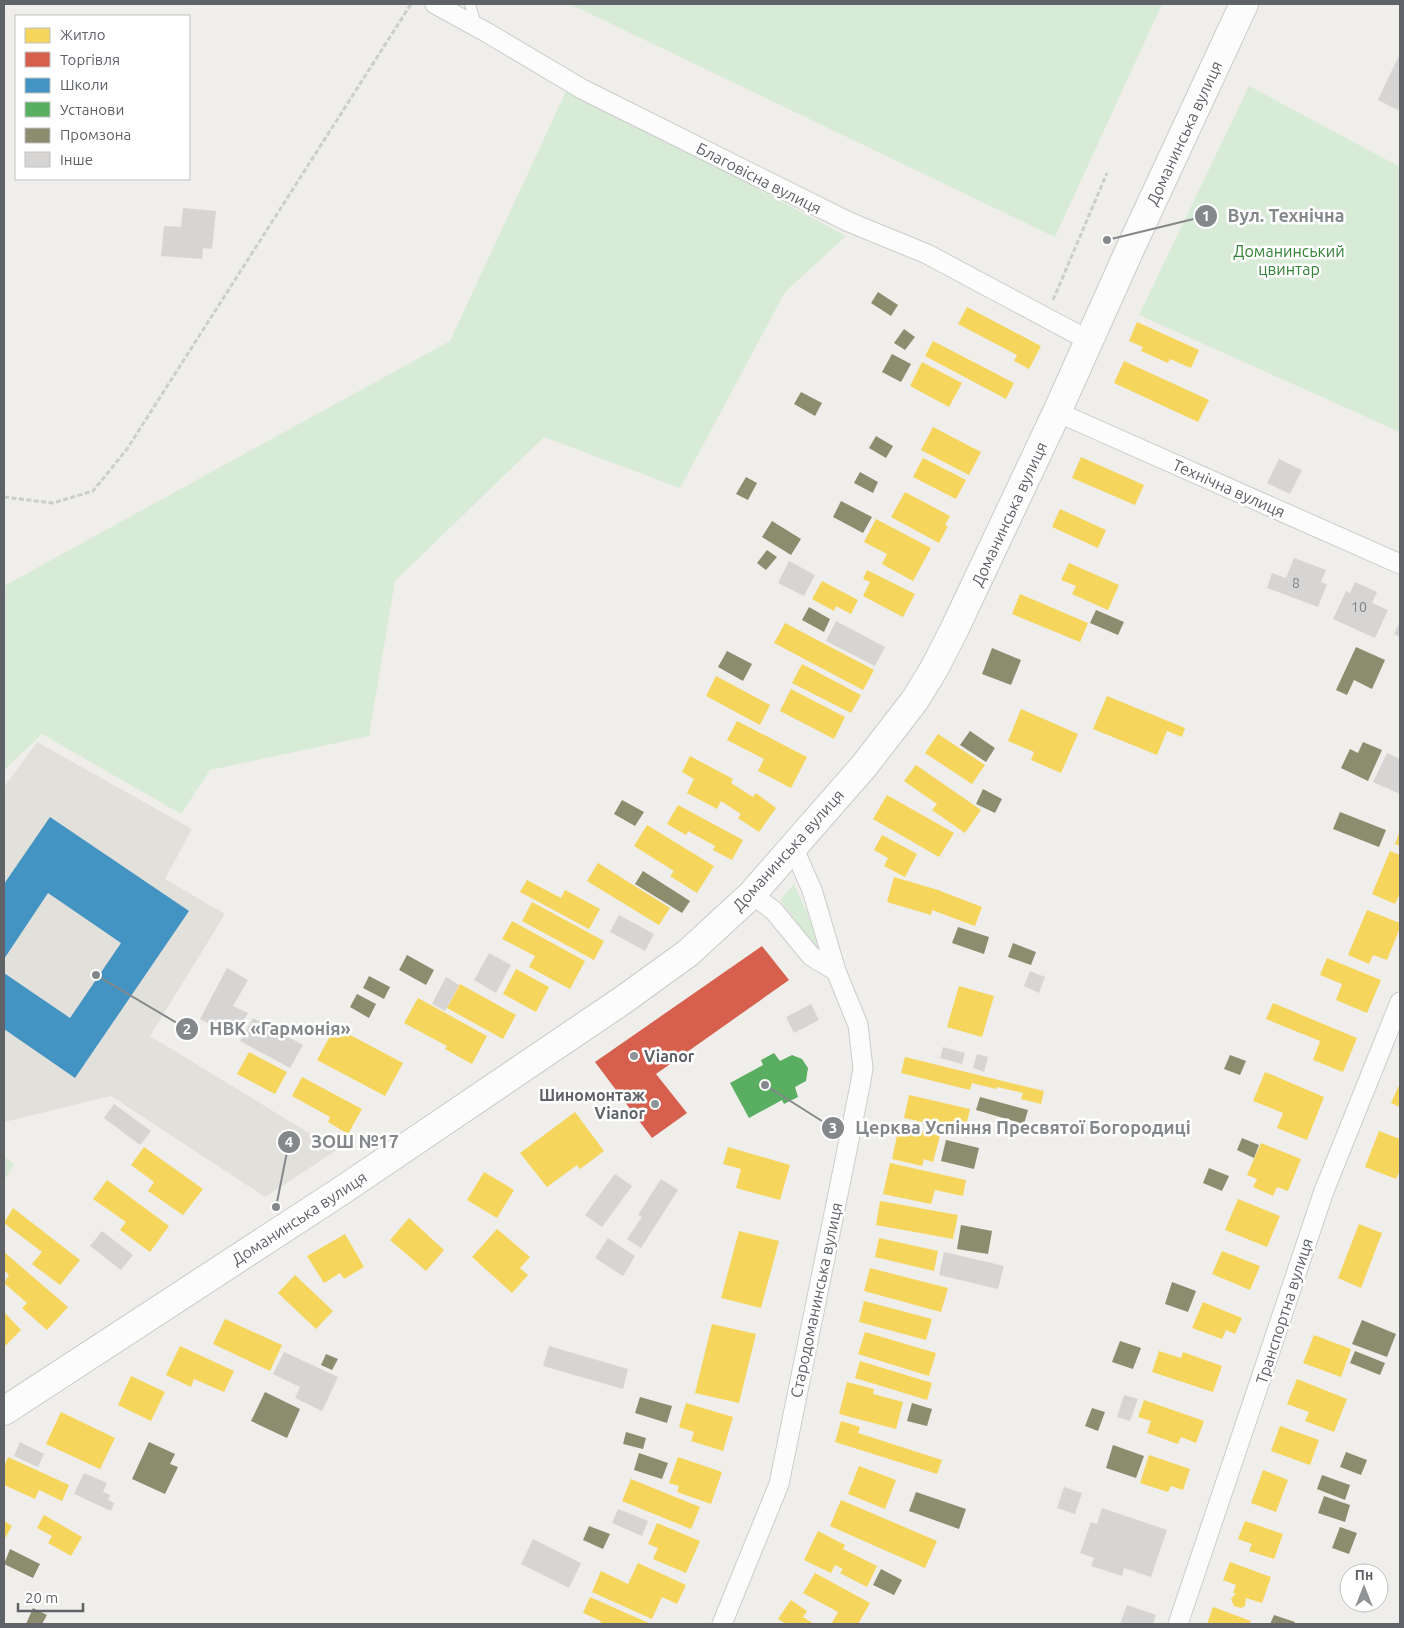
<svg xmlns="http://www.w3.org/2000/svg" width="1404" height="1628" font-family="Ubuntu,sans-serif">
  <style>
    .education { fill: #e2e0da }
    .green { fill: #d8ebd6 }
    .homes { fill: #f6d55c }
    .shops { fill: #d6604d }
    .schools { fill: #4393c3 }
    .public { fill: #5aae61 }
    .industry { fill: #8c8c6e }
    .building { fill: #d6d5d3 }
    .lines { fill: none; stroke-linecap: round; stroke-linejoin: round }
    .service-casing { stroke: #cbcccc; stroke-width: 12 }
    .minor-casing { stroke: #cbcccc; stroke-width: 21 }
    .secondary-casing { stroke: #cacacb; stroke-width: 30 }
    .path { stroke: #cacfcc; stroke-width: 3; stroke-dasharray: 5 2.5; stroke-linecap: butt }
    .service { stroke: #fdfcfc; stroke-width: 10 }
    .minor { stroke: #fdfcfc; stroke-width: 19 }
    .secondary { stroke: #fdfcfc; stroke-width: 28 }
    .poi-dot { fill: #919496; stroke: #fff; stroke-width: 2 }
    .labels { text-anchor: middle; stroke-width: 5; stroke-linejoin: round; paint-order: stroke }
    .number-label { font-size: 14px; fill: #7e8184 }
    .street-label { font-size: 16px; fill: #5f6368; stroke: #fff }
    .park-label { font-size: 16px; fill: #348238; stroke: #fff }
    .poi-label { font-size: 16px; font-weight: bold; fill: #5f6368; stroke: #fff; text-anchor: start }
    .leader { fill: none; stroke: #84888a; stroke-width: 2 }
    .callout-dot { fill: #84888a; stroke: #fff; stroke-width: 2 }
    .mark-label { font-size: 15px; text-anchor: middle; font-weight: bold; fill: #fff }
    .callout-label { font-size: 18px; text-anchor: middle; font-weight: bold; fill: #84888a; stroke: #fff; stroke-width: 5; stroke-linejoin: round; paint-order: stroke }
  </style>
  <rect width="100%" height="100%" fill="#efeeea"/>
  <polygon class="education" points="37,742 192,829 165,879 225,914 150,1036 337,1150 265,1197 111,1096 4,1122 4,787"/>
  <g class="green">
    <polygon points="570,4 1162,4 1055,237"/>
    <polygon points="1249,86 1400,167 1400,432 1139,315"/>
    <polygon points="568,87 846,236 785,292 680,488 544,437 395,581 369,736 210,770 181,814 42,734 4,770 4,586 450,341"/>
    <polygon points="794,884 823,949 819,952 780,900"/>
    <polygon points="4,1157 14,1164 4,1181"/>
  </g>
  <g class="homes">
    <polygon points="967,307 1041,346 1029,369 1014,361 1017,355 958,324"/>
    <polygon points="1137,322 1199,350 1191,368 1170,359 1168,363 1141,351 1143,347 1129,341"/>
    <polygon points="933,341 1014,383 1006,399 925,356"/>
    <polygon points="1124,361 1209,400 1198,422 1114,383"/>
    <polygon points="922,362 962,383 949,407 910,386"/>
    <polygon points="933,427 981,452 969,475 921,450"/>
    <polygon points="1081,457 1144,485 1135,505 1072,478"/>
    <polygon points="923,458 966,480 956,499 913,477"/>
    <polygon points="905,492 950,516 945,525 948,526 939,543 891,517"/>
    <polygon points="1060,509 1106,530 1098,548 1052,527"/>
    <polygon points="876,519 931,548 913,581 882,564 887,554 864,542"/>
    <polygon points="1069,563 1119,585 1108,610 1072,594 1076,586 1061,580"/>
    <polygon points="867,570 915,594 903,617 863,596 870,582 863,579"/>
    <polygon points="822,581 858,600 851,614 836,606 834,611 812,599"/>
    <polygon points="1020,594 1088,623 1080,642 1012,614"/>
    <polygon points="785,623 874,670 863,690 774,643"/>
    <polygon points="802,664 861,695 851,713 792,683"/>
    <polygon points="716,676 770,705 760,725 706,696"/>
    <polygon points="791,689 845,717 834,739 780,711"/>
    <polygon points="1107,696 1185,728 1182,737 1167,731 1157,755 1093,729"/>
    <polygon points="1021,709 1078,734 1061,773 1031,760 1034,752 1008,741"/>
    <polygon points="737,721 807,757 791,788 758,771 764,759 727,740"/>
    <polygon points="938,734 985,765 972,784 925,753"/>
    <polygon points="690,756 733,779 731,783 753,797 756,793 776,808 759,832 738,818 741,814 721,801 717,809 687,793 694,779 682,772"/>
    <polygon points="916,765 981,810 965,833 932,810 937,804 904,781"/>
    <polygon points="887,795 954,833 939,857 873,819"/>
    <polygon points="678,805 743,840 732,860 713,850 715,846 688,831 686,835 667,824"/>
    <polygon points="647,825 714,866 697,893 670,876 674,871 634,846"/>
    <polygon points="1400,830 1400,846 1395,844"/>
    <polygon points="882,835 917,854 905,877 884,866 888,858 874,850"/>
    <polygon points="1390,851 1400,855 1400,893 1395,904 1372,894"/>
    <polygon points="598,863 670,908 659,925 587,881"/>
    <polygon points="894,877 938,890 982,907 975,926 932,910 931,915 887,902"/>
    <polygon points="527,880 561,898 565,890 600,909 589,929 520,892"/>
    <polygon points="532,902 604,941 594,960 522,921"/>
    <polygon points="1367,910 1400,923 1400,928 1387,960 1373,955 1369,964 1348,955"/>
    <polygon points="512,921 585,961 570,989 529,967 535,956 502,939"/>
    <polygon points="1327,958 1381,980 1367,1013 1336,1000 1342,984 1320,975"/>
    <polygon points="516,969 549,987 536,1012 503,994"/>
    <polygon points="460,984 516,1015 503,1039 447,1008"/>
    <polygon points="959,986 994,996 982,1037 947,1027"/>
    <polygon points="418,998 487,1036 472,1064 445,1049 447,1046 404,1023"/>
    <polygon points="1273,1003 1357,1038 1343,1072 1313,1060 1320,1041 1266,1019"/>
    <polygon points="335,1027 403,1063 385,1096 317,1060"/>
    <polygon points="249,1052 287,1072 275,1094 237,1074"/>
    <polygon points="905,1057 1044,1091 1041,1104 1021,1099 1023,1093 997,1087 996,1089 972,1083 970,1090 901,1073"/>
    <polygon points="1265,1072 1324,1097 1307,1140 1277,1128 1283,1113 1253,1101"/>
    <polygon points="302,1077 362,1109 348,1134 328,1122 330,1117 292,1096"/>
    <polygon points="1400,1083 1400,1107 1391,1103"/>
    <polygon points="909,1095 970,1109 967,1122 959,1121 957,1130 949,1128 948,1131 931,1127 932,1124 904,1118"/>
    <polygon points="575,1112 604,1151 580,1169 577,1165 547,1187 520,1153"/>
    <polygon points="899,1126 940,1136 933,1162 924,1159 922,1166 892,1159"/>
    <polygon points="1379,1131 1400,1139 1400,1170 1396,1179 1365,1167"/>
    <polygon points="1261,1143 1301,1159 1288,1191 1277,1187 1273,1196 1253,1187 1257,1179 1247,1175"/>
    <polygon points="144,1147 203,1189 183,1215 148,1191 154,1182 131,1165"/>
    <polygon points="728,1147 790,1165 780,1200 736,1188 741,1169 723,1164"/>
    <polygon points="890,1163 966,1180 963,1196 935,1190 931,1204 883,1194"/>
    <polygon points="484,1172 514,1190 497,1218 467,1200"/>
    <polygon points="107,1180 169,1226 150,1252 120,1230 126,1222 93,1199"/>
    <polygon points="1238,1199 1280,1216 1267,1247 1225,1230"/>
    <polygon points="880,1201 958,1215 953,1239 876,1225"/>
    <polygon points="13,1208 80,1260 60,1285 32,1264 42,1252 4,1223"/>
    <polygon points="409,1218 444,1250 426,1271 390,1240"/>
    <polygon points="1359,1224 1382,1233 1361,1288 1338,1278"/>
    <polygon points="497,1229 530,1257 520,1268 528,1275 512,1293 472,1257"/>
    <polygon points="739,1231 779,1241 761,1308 721,1298"/>
    <polygon points="345,1234 364,1267 344,1279 340,1273 324,1283 307,1256"/>
    <polygon points="879,1238 938,1251 934,1271 875,1257"/>
    <polygon points="1222,1251 1260,1266 1250,1290 1212,1274"/>
    <polygon points="4,1252 68,1307 47,1330 22,1308 27,1303 4,1283 9,1275 4,1270"/>
    <polygon points="870,1268 948,1288 941,1312 864,1291"/>
    <polygon points="295,1275 333,1311 316,1329 278,1293"/>
    <polygon points="864,1301 932,1319 926,1340 859,1322"/>
    <polygon points="1203,1302 1242,1318 1235,1334 1226,1330 1222,1339 1192,1328"/>
    <polygon points="4,1312 21,1330 4,1347"/>
    <polygon points="225,1319 282,1345 270,1371 213,1344"/>
    <polygon points="712,1324 756,1334 739,1403 695,1393"/>
    <polygon points="865,1332 936,1353 929,1376 858,1354"/>
    <polygon points="1314,1335 1351,1349 1341,1377 1303,1363"/>
    <polygon points="180,1346 234,1371 224,1392 194,1379 191,1387 166,1375"/>
    <polygon points="1159,1351 1181,1358 1183,1352 1222,1366 1213,1392 1152,1372"/>
    <polygon points="860,1361 932,1383 927,1400 855,1378"/>
    <polygon points="131,1376 165,1392 151,1421 118,1405"/>
    <polygon points="1297,1379 1347,1399 1334,1432 1305,1421 1309,1412 1287,1404"/>
    <polygon points="847,1382 874,1389 873,1394 903,1402 896,1429 839,1414"/>
    <polygon points="1144,1400 1204,1421 1196,1443 1181,1437 1178,1444 1147,1433 1151,1421 1138,1417"/>
    <polygon points="686,1403 733,1417 723,1451 691,1441 694,1432 679,1427"/>
    <polygon points="61,1412 115,1438 100,1469 46,1444"/>
    <polygon points="841,1421 860,1427 858,1433 942,1460 937,1474 835,1442"/>
    <polygon points="1280,1426 1319,1440 1310,1465 1271,1451"/>
    <polygon points="1149,1455 1190,1469 1183,1490 1171,1486 1168,1492 1140,1483"/>
    <polygon points="8,1457 69,1485 62,1501 39,1490 35,1499 4,1485 4,1467"/>
    <polygon points="678,1457 722,1472 711,1504 677,1492 679,1486 669,1483"/>
    <polygon points="859,1466 896,1480 885,1509 848,1494"/>
    <polygon points="1263,1470 1288,1480 1276,1512 1251,1503"/>
    <polygon points="631,1479 700,1507 691,1529 622,1501"/>
    <polygon points="841,1500 937,1541 925,1568 830,1526"/>
    <polygon points="44,1515 82,1537 71,1556 48,1543 52,1536 37,1528"/>
    <polygon points="4,1521 12,1526 4,1540"/>
    <polygon points="1245,1521 1283,1534 1274,1559 1249,1551 1252,1544 1238,1539"/>
    <polygon points="657,1523 700,1541 686,1573 653,1559 658,1548 648,1544"/>
    <polygon points="818,1531 845,1545 843,1549 877,1566 867,1587 840,1573 843,1569 835,1565 831,1573 804,1560"/>
    <polygon points="1230,1562 1271,1577 1262,1603 1246,1598 1245,1606 1241,1608 1234,1606 1231,1599 1236,1593 1233,1593 1236,1585 1223,1580"/>
    <polygon points="638,1563 686,1585 677,1604 662,1597 652,1619 592,1592 601,1571 628,1584"/>
    <polygon points="815,1573 870,1603 858,1624 832,1623 838,1612 803,1593"/>
    <polygon points="590,1597 651,1624 600,1624 601,1621 583,1613"/>
    <polygon points="791,1600 807,1611 803,1617 814,1624 786,1624 778,1619"/>
    <polygon points="1213,1607 1251,1621 1249,1624 1207,1624"/>
  </g>
  <polygon class="shops" points="762,946 789,980 656,1074 687,1113 652,1138 595,1062"/>
  <polygon class="schools" points="50,817 189,911 75,1078 4,1029 4,973 70,1018 121,943 48,893 4,959 4,884"/>
  <polygon class="public" points="774,1053 780,1061 792,1055 802,1059 808,1068 806,1081 795,1087 798,1097 784,1104 782,1100 749,1118 730,1083 763,1065 761,1060"/>
  <g class="industry">
    <polygon points="878,292 898,305 891,316 871,303"/>
    <polygon points="904,329 915,337 905,350 894,343"/>
    <polygon points="892,354 911,364 901,382 882,372"/>
    <polygon points="801,392 822,403 815,416 794,404"/>
    <polygon points="876,436 893,446 886,458 869,448"/>
    <polygon points="860,472 878,482 873,493 854,483"/>
    <polygon points="746,477 757,483 748,500 736,494"/>
    <polygon points="841,501 872,517 863,533 833,517"/>
    <polygon points="772,521 801,539 791,555 762,537"/>
    <polygon points="767,550 777,557 766,570 757,563"/>
    <polygon points="809,607 830,619 824,632 802,620"/>
    <polygon points="1096,610 1124,622 1118,635 1090,623"/>
    <polygon points="1356,647 1385,660 1372,689 1354,680 1347,695 1336,690"/>
    <polygon points="992,648 1021,660 1011,685 982,674"/>
    <polygon points="727,651 752,664 743,681 718,667"/>
    <polygon points="970,731 995,748 986,762 960,745"/>
    <polygon points="1363,742 1382,750 1368,781 1341,768 1350,749 1358,753"/>
    <polygon points="983,789 1002,799 995,813 976,804"/>
    <polygon points="622,800 644,812 635,826 614,814"/>
    <polygon points="1340,812 1386,830 1379,847 1333,829"/>
    <polygon points="643,871 690,901 682,913 635,884"/>
    <polygon points="958,927 989,937 984,954 952,943"/>
    <polygon points="1013,943 1036,952 1031,965 1008,957"/>
    <polygon points="407,955 434,970 426,985 399,970"/>
    <polygon points="369,976 390,987 384,999 363,988"/>
    <polygon points="357,994 376,1004 369,1018 350,1007"/>
    <polygon points="1230,1055 1246,1061 1240,1075 1224,1069"/>
    <polygon points="980,1097 1028,1110 1024,1124 976,1110"/>
    <polygon points="1242,1138 1259,1145 1254,1158 1237,1150"/>
    <polygon points="946,1140 979,1148 974,1169 941,1161"/>
    <polygon points="1209,1168 1229,1176 1222,1191 1203,1183"/>
    <polygon points="961,1225 992,1231 988,1254 957,1249"/>
    <polygon points="1172,1282 1196,1291 1188,1312 1165,1304"/>
    <polygon points="1362,1320 1396,1334 1387,1357 1352,1344"/>
    <polygon points="1120,1341 1141,1348 1133,1369 1112,1362"/>
    <polygon points="1355,1351 1385,1363 1380,1375 1350,1363"/>
    <polygon points="326,1354 338,1359 332,1370 321,1365"/>
    <polygon points="265,1392 300,1409 287,1438 251,1421"/>
    <polygon points="640,1397 672,1406 667,1423 635,1413"/>
    <polygon points="912,1403 932,1409 927,1426 907,1421"/>
    <polygon points="1092,1408 1105,1412 1098,1431 1085,1426"/>
    <polygon points="626,1432 646,1438 643,1449 623,1444"/>
    <polygon points="149,1442 175,1454 170,1464 178,1467 165,1494 132,1479"/>
    <polygon points="1113,1445 1144,1456 1136,1478 1106,1468"/>
    <polygon points="1346,1452 1367,1460 1361,1475 1340,1467"/>
    <polygon points="639,1453 668,1463 662,1479 634,1470"/>
    <polygon points="1322,1475 1350,1485 1345,1500 1317,1489"/>
    <polygon points="916,1492 966,1509 959,1529 909,1511"/>
    <polygon points="1324,1496 1350,1505 1345,1522 1318,1513"/>
    <polygon points="589,1526 610,1534 603,1549 583,1540"/>
    <polygon points="1340,1527 1357,1533 1349,1554 1332,1548"/>
    <polygon points="10,1549 40,1564 33,1578 4,1564"/>
    <polygon points="881,1569 902,1580 894,1595 873,1585"/>
    <polygon points="33,1608 47,1615 42,1624 26,1624"/>
    <polygon points="1274,1615 1295,1622 1294,1624 1270,1624"/>
  </g>
  <g class="building">
    <polygon points="1400,53 1400,111 1378,100"/>
    <polygon points="183,208 216,211 212,249 203,248 202,259 161,256 164,226 181,227"/>
    <polygon points="1279,459 1302,470 1290,494 1267,483"/>
    <polygon points="1294,558 1326,570 1321,582 1327,584 1318,607 1267,588 1272,573 1286,578"/>
    <polygon points="789,561 815,575 804,596 778,583"/>
    <polygon points="1355,582 1377,592 1372,603 1388,610 1375,638 1333,619 1346,591 1350,593"/>
    <polygon points="836,621 885,647 875,666 826,641"/>
    <polygon points="1400,621 1400,637 1394,634"/>
    <polygon points="1387,753 1400,759 1400,794 1373,782"/>
    <polygon points="619,915 654,934 645,951 610,932"/>
    <polygon points="489,953 511,965 496,993 474,980"/>
    <polygon points="227,968 248,980 233,1006 248,1013 234,1037 200,1019"/>
    <polygon points="1030,971 1045,977 1039,993 1024,986"/>
    <polygon points="446,977 459,985 445,1011 432,1004"/>
    <polygon points="811,1004 819,1020 794,1033 786,1017"/>
    <polygon points="253,1018 303,1045 290,1068 240,1041"/>
    <polygon points="943,1047 965,1053 962,1064 940,1058"/>
    <polygon points="977,1054 988,1057 984,1072 973,1068"/>
    <polygon points="114,1104 151,1131 140,1145 104,1118"/>
    <polygon points="615,1174 632,1186 602,1227 585,1215"/>
    <polygon points="661,1179 678,1190 641,1248 627,1239 642,1217 638,1215"/>
    <polygon points="102,1231 133,1255 121,1270 90,1246"/>
    <polygon points="608,1238 635,1256 623,1276 595,1258"/>
    <polygon points="944,1252 1004,1266 998,1289 939,1275"/>
    <polygon points="549,1346 628,1369 623,1389 543,1366"/>
    <polygon points="284,1352 338,1377 322,1411 295,1398 300,1387 273,1374"/>
    <polygon points="1124,1395 1138,1399 1130,1421 1117,1417"/>
    <polygon points="20,1442 44,1454 38,1467 14,1456"/>
    <polygon points="84,1473 107,1483 103,1492 110,1495 108,1500 114,1503 111,1511 74,1494"/>
    <polygon points="1064,1487 1082,1493 1075,1514 1057,1508"/>
    <polygon points="1102,1508 1167,1530 1151,1577 1124,1568 1122,1576 1091,1566 1094,1558 1080,1553 1091,1522 1097,1524"/>
    <polygon points="618,1509 648,1521 642,1536 612,1523"/>
    <polygon points="533,1539 581,1563 569,1588 521,1564"/>
    <polygon points="1127,1605 1156,1615 1153,1624 1120,1624"/>
  </g>
  <g class="lines">
    <defs>
      <polyline id="service" points="470,4 476,25"/>
      <g id="minor">
        <polyline points="435,4 486,32 582,89 849,222 927,254 1088,340"/>
        <polyline points="1057,412 1400,564"/>
        <polyline points="752,894 774,911 811,956 836,971"/>
        <polyline points="722,1624 779,1484 860,1086 863,1068 858,1025 836,971 812,890 793,847"/>
        <polyline points="1178,1624 1324,1191 1400,1002"/>
      </g>
      <polyline id="secondary" points="4,1411 341,1191 623,1000 688,953 752,894 864,766 915,700 934,669 954,630 1057,412 1131,247 1244,4"/>
    </defs>
    <use href="#service" class="service-casing"/>
    <use href="#minor" class="minor-casing"/>
    <use href="#secondary" class="secondary-casing"/>
    <g class="path">
      <polyline points="1053,300 1107,173"/>
      <polyline points="4,497 53,503 93,491 127,449 411,4"/>
    </g>
    <use href="#service" class="service"/>
    <use href="#minor" class="minor"/>
    <use href="#secondary" class="secondary"/>
  </g>
  <g class="poi-dot">
    <circle cx="634" cy="1056" r="5"/>
    <circle cx="655" cy="1104" r="5"/>
  </g>
  <g class="labels">
    <g class="number-label">
      <text x="1296" y="588">8</text>
      <text x="1359" y="612">10</text>
    </g>
    <g class="street-label">
      <text transform="translate(1184 133) rotate(-65)" y="6">Доманинська вулиця</text>
      <text transform="translate(759 178) rotate(27)" y="6">Благовісна вулиця</text>
      <text transform="translate(1229 488) rotate(24)" y="6">Технічна вулиця</text>
      <text transform="translate(1009 514) rotate(-65)" y="6">Доманинська вулиця</text>
      <text transform="translate(788 850) rotate(-48)" y="6">Доманинська вулиця</text>
      <text transform="translate(299 1218) rotate(-33)" y="6">Доманинська вулиця</text>
      <text transform="translate(816 1300) rotate(-78)" y="6">Стародоманинська вулиця</text>
      <text transform="translate(1284 1311) rotate(-72)" y="6">Транспортна вулиця</text>
    </g>
    <g class="park-label">
      <text x="1289" y="257">Доманинський<tspan x="1289" dy="18">цвинтар</tspan></text>
    </g>
    <g class="poi-label">
      <text x="644" y="1062">Vianor</text>
      <text x="645" y="1101" text-anchor="end">Шиномонтаж<tspan x="645" dy="18">Vianor</tspan></text>
    </g>
  </g>
  <path class="leader" d="M1107 240L1206 216M96 975L187 1029M765 1085L833 1128M276 1207L289 1142"/>
  <g class="callout-dot">
    <circle cx="1107" cy="240" r="5"/>
    <circle cx="96" cy="975" r="5"/>
    <circle cx="765" cy="1085" r="5"/>
    <circle cx="276" cy="1207" r="5"/>
    <circle cx="1206" cy="216" r="12"/>
    <circle cx="187" cy="1029" r="12"/>
    <circle cx="833" cy="1128" r="12"/>
    <circle cx="289" cy="1142" r="12"/>
  </g>
  <g class="mark-label">
    <text x="1206" y="221">1</text>
    <text x="187" y="1034">2</text>
    <text x="833" y="1133">3</text>
    <text x="289" y="1147">4</text>
  </g>
  <g class="callout-label">
    <text x="1286" y="222">Вул. Технічна</text>
    <text x="280" y="1035">НВК «Гармонія»</text>
    <text x="1023" y="1134">Церква Успіння Пресвятої Богородиці</text>
    <text x="355" y="1148">ЗОШ №17</text>
  </g>
  <rect width="1404" height="1628" fill="none" stroke="#5f6368" stroke-width="10"/>
  <rect x="15" y="15" width="175" height="165" fill="#ffffff" stroke="#bfc1c3"/>
  <rect x="25" y="28" width="25" height="15" fill="#f6d55c" stroke="#bfc1c3"/>
  <text x="60" y="40" font-size="15" fill="#5f6368">Житло</text>
  <rect x="25" y="52" width="25" height="15" fill="#d6604d" stroke="#bfc1c3"/>
  <text x="60" y="65" font-size="15" fill="#5f6368">Торгівля</text>
  <rect x="25" y="78" width="25" height="15" fill="#4393c3" stroke="#bfc1c3"/>
  <text x="60" y="90" font-size="15" fill="#5f6368">Школи</text>
  <rect x="25" y="102" width="25" height="15" fill="#5aae61" stroke="#bfc1c3"/>
  <text x="60" y="115" font-size="15" fill="#5f6368">Установи</text>
  <rect x="25" y="128" width="25" height="15" fill="#8c8c6e" stroke="#bfc1c3"/>
  <text x="60" y="140" font-size="15" fill="#5f6368">Промзона</text>
  <rect x="25" y="152" width="25" height="15" fill="#d6d5d3" stroke="#bfc1c3"/>
  <text x="60" y="165" font-size="15" fill="#5f6368">Інше</text>
  <g transform="translate(1364 1588)"><circle r="24" fill="#ffffff" stroke="#bfc1c3"/>
  <path d="M0-4L9 19L0 12L-9 19Z" fill="#919496"/>
  <text y="-8" font-size="14" font-weight="bold" text-anchor="middle" fill="#5f6368">Пн</text>
  </g>
  <path d="M18 1603v8h65v-8" fill="none" stroke="#5f6368" stroke-width="2.5"/>
  <text x="25" y="1603" font-size="15" fill="#5f6368" stroke="#ffffff" stroke-width="4" paint-order="stroke">20 m</text>
</svg>
